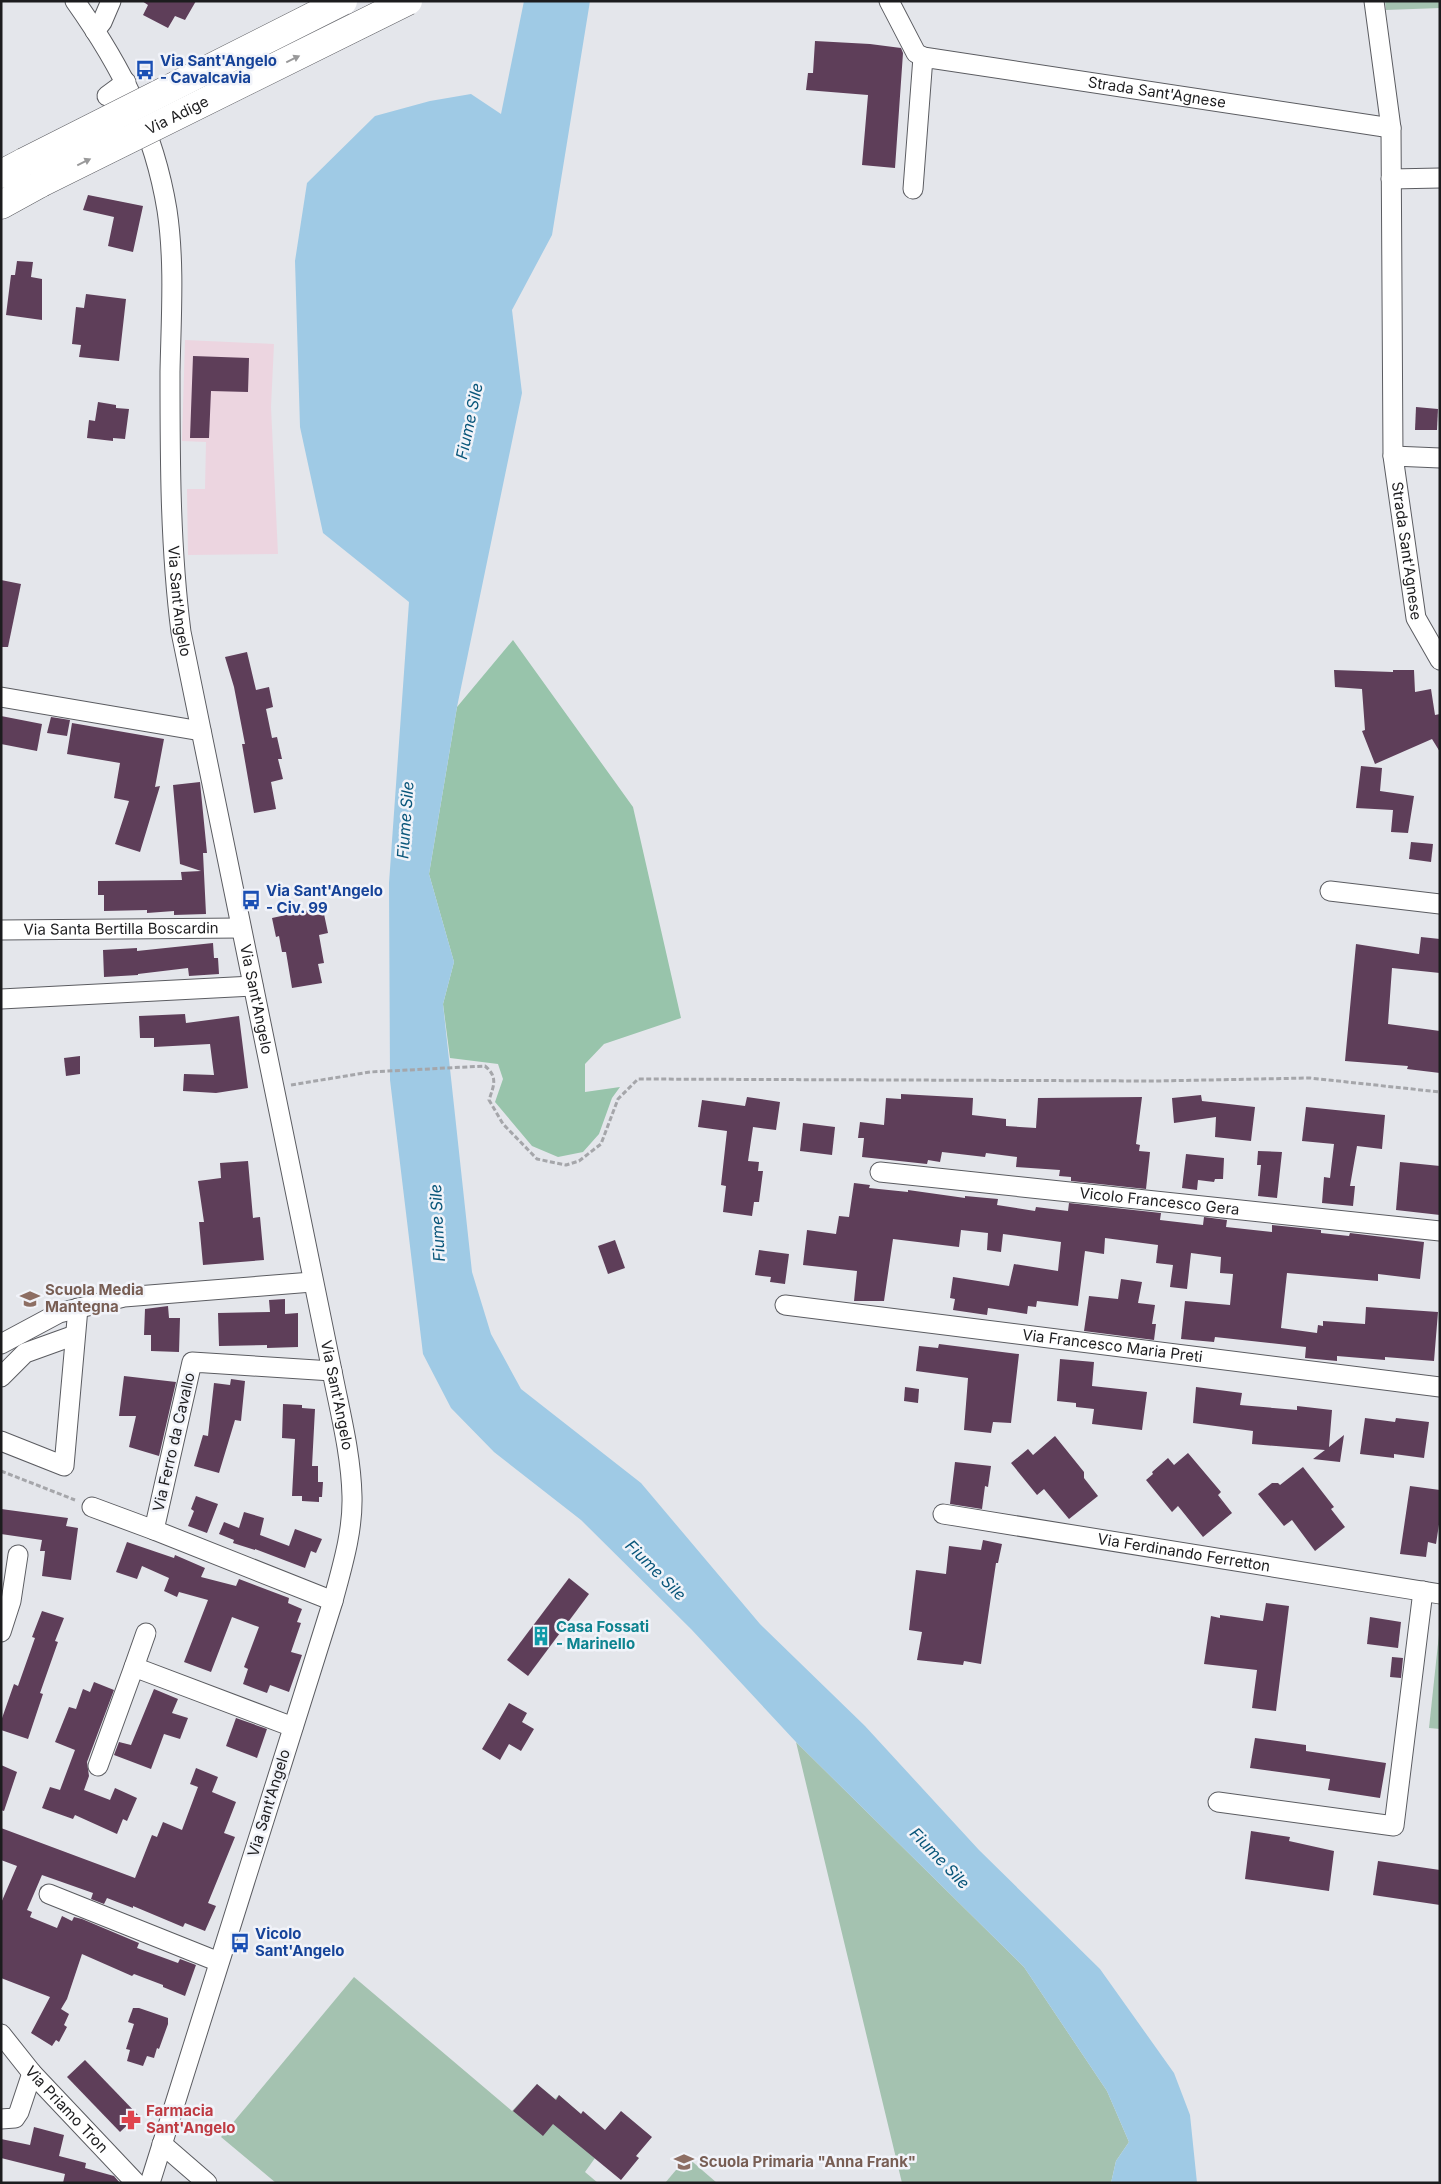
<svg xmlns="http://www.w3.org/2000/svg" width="1441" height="2184" font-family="Inter,sans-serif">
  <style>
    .commercial { fill: #ecd5e0 }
    .green { fill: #a4c2b0 }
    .forest { fill: #98c4ab }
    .water { fill: #9fcae5 }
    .building { fill: #5e3e59 }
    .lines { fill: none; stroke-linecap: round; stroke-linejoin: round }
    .minor-casing { stroke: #5b5c61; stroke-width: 21 }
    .highway-casing { stroke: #5b5c61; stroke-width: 29 }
    .path { stroke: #a5a6aa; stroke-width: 3; stroke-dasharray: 5 2.5; stroke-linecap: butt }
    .minor { stroke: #fff; stroke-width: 19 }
    .highway { stroke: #fff; stroke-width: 28 }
    .highway-bridge-casing { stroke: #5b5c61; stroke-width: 29; stroke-linecap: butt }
    .highway-bridge { stroke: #fff; stroke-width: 28 }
    .oneway { fill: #99999a }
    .labels { text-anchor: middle; stroke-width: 5; stroke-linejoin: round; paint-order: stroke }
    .transit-label { font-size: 15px; font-weight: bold; fill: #164399; stroke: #f1f3f9; text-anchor: start }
    .street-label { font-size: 15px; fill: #1c1c1e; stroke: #f1f3f9 }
    .education-label { font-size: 15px; font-weight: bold; fill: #785e54; stroke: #f1f3f9; text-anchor: start }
    .culture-label { font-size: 15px; font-weight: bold; fill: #0d838f; stroke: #f1f3f9; text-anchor: start }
    .health-label { font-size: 15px; font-weight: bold; fill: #be3a42; stroke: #f1f3f9; text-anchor: start }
    .water-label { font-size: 16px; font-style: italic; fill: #09567a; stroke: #f1f3f9 }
  </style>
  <rect width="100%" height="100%" fill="#e4e6eb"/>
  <polygon class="commercial" points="185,340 274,344 271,407 278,554 188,555 187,489 205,489 206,442 182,441"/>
  <g class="green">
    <polygon points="1385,1 1440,1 1440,8 1386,10"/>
    <polygon points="1440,1625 1440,1729 1429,1728"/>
    <polygon points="796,1742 1024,1967 1107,2091 1129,2142 1116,2161 1111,2183 902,2183"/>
    <polygon points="354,1977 512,2111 537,2084 555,2099 559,2095 581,2114 595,2158 585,2172 598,2183 276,2183 221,2137"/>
    <polygon points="687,2157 717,2183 665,2183"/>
  </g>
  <polygon class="forest" points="513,640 633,807 681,1018 604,1044 585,1064 585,1092 620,1087 612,1098 599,1134 583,1152 558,1157 532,1146 495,1102 503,1079 498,1064 450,1058 443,1004 454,962 429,874 457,707"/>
  <polygon class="water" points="524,1 590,1 552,235 512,310 522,393 457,707 429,874 454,962 443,1004 472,1272 491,1334 521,1389 641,1483 760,1624 865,1726 979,1850 1100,1969 1174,2073 1190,2115 1197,2183 1111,2183 1116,2161 1129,2142 1107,2091 1024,1967 796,1742 691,1629 581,1520 494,1452 451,1408 423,1354 390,1080 389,883 409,602 323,533 300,427 295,261 307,183 375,116 430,101 471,94 501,114"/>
  <g class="building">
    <polygon points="142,1 196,1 185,20 175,16 168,28 143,15 148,5"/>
    <polygon points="815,41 870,44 901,48 903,53 895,168 862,165 868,95 806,90 808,73 813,73"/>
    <polygon points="88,195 143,206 133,252 108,246 114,217 83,210"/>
    <polygon points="17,261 33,262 31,277 42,279 42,320 6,315 11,275 15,275"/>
    <polygon points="86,294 126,299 119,361 79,357 81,345 72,344 76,307 84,308"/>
    <polygon points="193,356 249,358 248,392 211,391 209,438 190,438"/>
    <polygon points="98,402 116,405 116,408 129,409 125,439 113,438 113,441 87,438 89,420 95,421"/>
    <polygon points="1416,407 1438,409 1437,430 1415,430"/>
    <polygon points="1,580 21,584 8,647 1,647"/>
    <polygon points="247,652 256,690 269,687 273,707 266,709 272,738 277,737 282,759 278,759 283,779 271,782 276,809 254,813 242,744 245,744 234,687 225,657"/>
    <polygon points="1334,670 1393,672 1393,670 1414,670 1415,692 1431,689 1435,715 1440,714 1440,752 1432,739 1375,764 1362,731 1365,730 1362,689 1335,687"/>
    <polygon points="1,716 42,724 37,751 1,744"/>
    <polygon points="51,717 70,720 67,736 47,733"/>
    <polygon points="72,723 164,739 155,787 160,786 140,852 115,844 129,801 114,798 120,763 67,754"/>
    <polygon points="1361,766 1382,768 1380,791 1414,796 1408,833 1391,832 1393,810 1356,808"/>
    <polygon points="200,782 207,853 203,853 206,914 174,915 174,911 147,913 147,910 104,911 104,895 98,895 98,881 182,880 181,872 201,871 180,864 173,785"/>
    <polygon points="1411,842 1433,844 1431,862 1409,859"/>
    <polygon points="314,909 315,915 324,914 328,933 319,935 324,963 318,964 322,983 292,988 286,952 282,952 279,936 276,937 272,918"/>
    <polygon points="1421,937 1440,939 1440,973 1392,968 1388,1024 1440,1031 1440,1073 1407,1069 1408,1066 1345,1061 1356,944 1419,954"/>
    <polygon points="213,943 214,958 218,958 219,974 189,976 188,968 138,974 138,975 104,977 103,950 137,948 137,951"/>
    <polygon points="185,1014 186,1023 239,1016 248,1088 216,1093 183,1091 184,1074 214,1075 210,1044 154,1047 154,1038 140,1038 139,1016"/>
    <polygon points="80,1056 80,1074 66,1076 64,1058"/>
    <polygon points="901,1094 973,1098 972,1115 1006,1119 1006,1126 1036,1128 1038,1098 1142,1097 1136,1144 1140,1145 1139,1151 1150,1152 1146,1189 1071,1181 1071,1177 1059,1176 1060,1170 1016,1167 1017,1157 986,1153 985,1157 942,1152 940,1162 928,1160 927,1164 862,1157 864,1138 858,1138 860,1122 884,1125 886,1098 901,1099"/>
    <polygon points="1201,1095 1202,1101 1255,1107 1251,1141 1215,1137 1216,1117 1174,1123 1172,1098"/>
    <polygon points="747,1097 780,1102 776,1130 753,1127 748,1161 759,1162 758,1171 763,1171 759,1202 754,1202 752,1216 723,1212 726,1186 721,1185 727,1131 698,1127 702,1100 745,1106"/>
    <polygon points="1306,1107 1385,1115 1382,1149 1357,1146 1350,1186 1355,1186 1353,1206 1322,1203 1324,1177 1330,1178 1334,1144 1302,1141"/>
    <polygon points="803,1123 835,1127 832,1155 800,1151"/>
    <polygon points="1258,1151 1282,1152 1277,1198 1258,1196 1261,1165 1257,1165"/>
    <polygon points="1186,1154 1224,1158 1223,1179 1215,1179 1214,1182 1198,1180 1197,1190 1182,1188"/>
    <polygon points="248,1161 253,1218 260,1217 264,1260 203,1265 199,1222 204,1222 198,1181 221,1178 220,1163"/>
    <polygon points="1400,1162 1440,1166 1440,1215 1396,1210"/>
    <polygon points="854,1183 870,1185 869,1188 908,1192 908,1190 965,1198 965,1196 998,1199 997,1205 1035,1211 1036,1207 1068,1211 1069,1203 1161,1213 1160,1220 1203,1225 1204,1217 1227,1220 1226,1227 1272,1232 1272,1225 1321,1230 1321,1233 1349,1236 1350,1233 1424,1242 1420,1279 1378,1274 1378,1281 1287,1273 1281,1328 1317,1333 1318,1325 1323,1326 1323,1321 1365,1324 1366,1307 1438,1312 1434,1361 1385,1357 1385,1360 1337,1356 1337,1361 1305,1358 1306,1347 1215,1337 1214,1342 1181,1339 1185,1301 1230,1305 1233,1274 1220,1273 1221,1257 1191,1253 1187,1289 1170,1287 1173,1265 1156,1263 1158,1245 1105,1238 1104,1254 1085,1251 1078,1306 1037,1301 1036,1307 1028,1306 1027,1314 988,1308 987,1315 953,1310 955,1299 950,1298 953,1277 1009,1286 1014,1264 1058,1271 1061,1242 1003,1234 1001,1252 987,1250 988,1233 961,1230 959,1247 893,1239 884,1301 854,1301 857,1271 803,1265 807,1230 836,1234 839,1216 849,1217"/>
    <polygon points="615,1240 625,1268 608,1274 598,1246"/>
    <polygon points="759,1250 789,1254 785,1284 770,1282 771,1277 755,1275"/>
    <polygon points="1121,1279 1142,1282 1138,1303 1155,1305 1152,1324 1156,1324 1154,1340 1084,1331 1089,1296 1118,1299"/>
    <polygon points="285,1299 285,1314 298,1313 298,1347 267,1348 267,1345 219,1346 218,1313 270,1312 269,1300"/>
    <polygon points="168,1306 169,1318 180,1318 179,1352 151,1351 151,1335 144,1335 145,1309"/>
    <polygon points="939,1344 1019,1354 1011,1423 993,1422 991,1433 964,1430 968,1378 916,1371 919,1346 938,1348"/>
    <polygon points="1060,1359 1094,1362 1092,1386 1147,1392 1142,1430 1092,1424 1094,1409 1076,1407 1076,1403 1057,1401"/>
    <polygon points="124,1376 176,1382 159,1456 129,1447 136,1416 119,1416"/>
    <polygon points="231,1379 245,1381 241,1421 235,1420 219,1473 194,1466 203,1435 208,1436 214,1383 230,1385"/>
    <polygon points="905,1387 919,1389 918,1403 904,1401"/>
    <polygon points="1196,1387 1242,1393 1240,1405 1297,1410 1297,1406 1332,1410 1329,1447 1344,1435 1340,1462 1313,1459 1325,1450 1252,1444 1253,1431 1193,1423"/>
    <polygon points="283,1404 302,1405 302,1408 315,1409 312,1466 318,1466 318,1482 323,1482 322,1497 319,1497 319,1502 302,1501 302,1496 292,1496 295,1439 282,1438"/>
    <polygon points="1365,1418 1395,1422 1396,1418 1429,1422 1424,1458 1394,1454 1394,1458 1360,1454"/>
    <polygon points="1055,1436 1084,1472 1084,1478 1098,1496 1069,1519 1044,1489 1037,1495 1011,1463 1028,1449 1033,1455"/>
    <polygon points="1188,1453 1221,1492 1218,1495 1232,1513 1203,1537 1178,1506 1172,1512 1146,1480 1153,1474 1152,1472 1168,1458 1174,1465"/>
    <polygon points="955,1462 991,1466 988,1487 985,1486 982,1509 950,1504"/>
    <polygon points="1303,1467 1334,1507 1331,1509 1345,1527 1315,1551 1292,1520 1284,1526 1258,1494 1272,1483 1278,1483 1280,1485"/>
    <polygon points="1410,1486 1440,1490 1440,1518 1436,1544 1428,1542 1426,1557 1400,1554"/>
    <polygon points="196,1496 218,1504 207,1533 188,1526 194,1511 191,1509"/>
    <polygon points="1,1509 68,1518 66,1526 78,1528 71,1580 42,1576 45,1551 40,1551 42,1540 1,1534"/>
    <polygon points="244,1512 264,1518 260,1535 289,1546 295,1529 322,1539 316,1553 311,1551 305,1568 255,1549 255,1550 233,1543 234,1540 219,1534 224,1522 239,1528"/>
    <polygon points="983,1540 1002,1544 998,1563 996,1563 981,1664 964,1661 963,1665 917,1660 922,1632 909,1630 916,1570 946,1574 949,1546 981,1550"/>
    <polygon points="127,1542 174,1558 175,1555 205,1568 201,1577 236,1586 239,1579 289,1598 288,1603 302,1609 297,1622 301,1623 291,1652 302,1655 289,1692 270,1685 267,1693 243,1684 248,1669 244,1667 259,1627 232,1617 211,1672 184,1662 208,1600 179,1592 177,1597 164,1591 169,1578 142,1566 137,1579 116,1572"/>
    <polygon points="569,1578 589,1594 528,1676 507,1660"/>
    <polygon points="1266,1603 1289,1606 1276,1711 1252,1708 1257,1670 1204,1664 1211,1616 1220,1618 1220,1615 1263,1621"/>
    <polygon points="42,1611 64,1618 55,1641 58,1642 40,1693 43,1694 28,1739 1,1730 1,1721 14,1684 18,1686 35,1638 32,1637"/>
    <polygon points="1370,1617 1401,1622 1398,1648 1367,1644"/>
    <polygon points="1392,1657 1403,1658 1401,1678 1390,1677"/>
    <polygon points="94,1682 114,1690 87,1762 89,1776 84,1790 110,1800 115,1788 137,1798 127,1821 123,1819 117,1834 75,1815 73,1819 42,1808 50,1787 60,1790 75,1750 55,1742 69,1707 76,1709 83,1689 90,1692"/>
    <polygon points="154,1689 178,1699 172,1713 188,1718 180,1739 164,1734 151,1769 114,1755 119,1742 131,1745"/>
    <polygon points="509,1703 527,1713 522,1722 534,1729 521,1751 509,1744 500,1760 482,1749"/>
    <polygon points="236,1718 267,1729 257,1758 226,1746"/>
    <polygon points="1255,1738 1306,1745 1306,1751 1386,1763 1380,1798 1328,1790 1330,1779 1250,1768"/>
    <polygon points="1,1765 17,1772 4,1811 1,1810"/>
    <polygon points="196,1768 218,1777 212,1792 236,1802 224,1833 235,1837 208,1903 216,1906 205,1931 185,1923 183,1927 133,1906 133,1908 107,1898 104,1904 91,1899 93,1893 42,1875 27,1910 32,1912 30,1917 57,1928 62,1916 72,1921 74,1917 82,1919 139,1943 137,1948 178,1963 180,1959 196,1965 185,1996 163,1987 163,1985 134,1974 132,1976 82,1954 67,1999 61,2009 69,2014 64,2025 67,2027 59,2042 56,2040 52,2046 31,2033 50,1997 1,1978 1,1903 17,1866 1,1860 1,1828 135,1878 152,1835 157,1837 163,1822 182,1830 198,1787 190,1784"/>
    <polygon points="1251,1831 1290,1837 1289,1841 1334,1851 1329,1891 1245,1879"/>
    <polygon points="1378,1861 1440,1870 1440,1905 1373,1895"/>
    <polygon points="133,2008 139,2008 168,2018 168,2024 159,2049 157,2048 154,2058 147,2056 143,2066 127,2061 130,2050 126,2049 134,2024 128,2022"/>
    <polygon points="85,2060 138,2115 120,2132 67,2077"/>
    <polygon points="537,2084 556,2100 559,2095 581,2114 583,2111 605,2130 621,2111 652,2137 636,2156 639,2158 621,2180 553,2124 543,2136 513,2111"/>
    <polygon points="34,2127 64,2135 59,2156 86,2163 85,2168 114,2176 120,2183 63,2183 65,2174 1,2158 1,2139 30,2145"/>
  </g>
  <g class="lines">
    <defs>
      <g id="minor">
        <path id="s1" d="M75,1C121,66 154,130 167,210C175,263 171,319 170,372C170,459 170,546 181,632L332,1371C340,1412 351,1454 352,1496C353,1532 342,1567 333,1601L150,2183"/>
        <polyline points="889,1 916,53 923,57"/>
        <path id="s2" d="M1374,1L1391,128L1393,456L1416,618L1440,660"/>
        <polyline points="95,31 102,22 111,1"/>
        <polyline points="107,96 126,82"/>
        <polyline points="1391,179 1440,178"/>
        <path id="s3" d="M913,189L923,57L1391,128"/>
        <polyline points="1393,456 1440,458"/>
        <polyline points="1,697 201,731"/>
        <polyline points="1330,891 1440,904"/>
        <path id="s4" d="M1,930L241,928"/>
        <polyline points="1,999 253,986"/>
        <path id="s5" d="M880,1172L1440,1231"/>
        <path id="s6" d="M785,1305L1440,1387"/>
        <polyline points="1,1344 59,1313 124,1297 312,1282"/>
        <polyline points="332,1371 192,1362 154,1530 333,1601"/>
        <polyline points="1,1377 25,1353 75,1335"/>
        <polyline points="1,1441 64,1466 78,1308"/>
        <polyline points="92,1507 154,1530"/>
        <path id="s7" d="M943,1514L1440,1594"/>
        <polyline points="1,1632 11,1601 18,1555"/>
        <polyline points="134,1667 146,1633"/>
        <polyline points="98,1766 134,1667 293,1727"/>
        <polyline points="1218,1802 1394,1826 1423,1591"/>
        <polyline points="49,1894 219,1962"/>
        <path id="s8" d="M1,2034L32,2073L136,2183"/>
        <polyline points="1,2119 15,2118 19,2112 32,2073"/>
        <polyline points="162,2144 207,2183"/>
      </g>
      <g id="highway">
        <polyline points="1,174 24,162"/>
        <polyline points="1,205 41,183"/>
      </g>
    </defs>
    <use href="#minor" class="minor-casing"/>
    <use href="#highway" class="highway-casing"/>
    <g class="path">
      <path d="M291,1085L370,1072L485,1066C498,1077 494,1085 489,1100L503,1124L537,1159L566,1165L579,1161L601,1144L618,1099L638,1079L1156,1081L1310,1078L1440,1092"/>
      <polyline points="1,1471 75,1500"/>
    </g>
    <use href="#minor" class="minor"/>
    <use href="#highway" class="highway"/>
    <defs>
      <g id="highway-bridge">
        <polyline points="24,162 343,1"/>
        <path id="s9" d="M41,183L408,1"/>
      </g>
    </defs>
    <use href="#highway-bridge" class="highway-bridge-casing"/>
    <use href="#highway-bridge" class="highway-bridge"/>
  </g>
  <defs><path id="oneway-solid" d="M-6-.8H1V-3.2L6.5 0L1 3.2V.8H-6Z" transform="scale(1.25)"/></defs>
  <g class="oneway">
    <use href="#oneway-solid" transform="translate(293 59) rotate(-26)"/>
    <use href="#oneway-solid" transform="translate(84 162) rotate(-26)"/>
  </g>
  <defs>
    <symbol id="bus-bare" viewBox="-9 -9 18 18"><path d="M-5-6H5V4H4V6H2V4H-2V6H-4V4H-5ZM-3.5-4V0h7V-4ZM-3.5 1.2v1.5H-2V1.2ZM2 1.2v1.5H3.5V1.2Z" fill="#1a4fb4" stroke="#f1f3f9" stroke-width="2.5" paint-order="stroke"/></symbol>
    <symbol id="school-bare" viewBox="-9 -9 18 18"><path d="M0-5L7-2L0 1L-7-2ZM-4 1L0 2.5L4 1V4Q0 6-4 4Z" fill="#8d6e63" stroke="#f1f3f9" stroke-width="2.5" paint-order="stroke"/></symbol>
    <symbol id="building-bare" viewBox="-9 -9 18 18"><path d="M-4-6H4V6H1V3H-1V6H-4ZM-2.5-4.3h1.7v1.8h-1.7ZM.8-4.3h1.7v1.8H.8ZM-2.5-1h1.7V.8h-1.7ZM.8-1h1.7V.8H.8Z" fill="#0f9aa8" stroke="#f1f3f9" stroke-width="2.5" paint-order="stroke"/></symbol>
    <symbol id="pharmacy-bare" viewBox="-9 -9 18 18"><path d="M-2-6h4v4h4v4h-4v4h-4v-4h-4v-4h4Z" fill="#e0444e" stroke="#f1f3f9" stroke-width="2.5" paint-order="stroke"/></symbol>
  </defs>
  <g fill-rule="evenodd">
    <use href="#bus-bare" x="131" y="56" width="28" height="28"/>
    <use href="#bus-bare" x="237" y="886" width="28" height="28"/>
    <use href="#school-bare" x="16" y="1285" width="28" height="28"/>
    <use href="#building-bare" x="527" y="1622" width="28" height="28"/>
    <use href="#bus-bare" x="226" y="1929" width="28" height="28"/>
    <use href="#pharmacy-bare" x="117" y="2106" width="28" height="28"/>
    <use href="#school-bare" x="670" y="2148" width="28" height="28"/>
  </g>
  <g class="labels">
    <g class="transit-label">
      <text x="160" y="66">Via Sant'Angelo<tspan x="160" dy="17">- Cavalcavia</tspan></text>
      <text x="266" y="896">Via Sant'Angelo<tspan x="266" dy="17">- Civ. 99</tspan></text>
      <text x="255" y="1939">Vicolo<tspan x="255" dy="17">Sant'Angelo</tspan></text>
    </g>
    <g class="street-label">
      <text dy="5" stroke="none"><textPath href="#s3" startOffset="369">Strada Sant'Agnese</textPath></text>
      <text dy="5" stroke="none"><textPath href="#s9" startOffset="152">Via Adige</textPath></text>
      <text dy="5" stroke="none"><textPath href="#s2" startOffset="552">Strada Sant'Agnese</textPath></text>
      <text dy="5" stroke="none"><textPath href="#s1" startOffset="622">Via Sant'Angelo</textPath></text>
      <text dy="5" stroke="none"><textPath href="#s4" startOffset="120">Via Santa Bertilla Boscardin</textPath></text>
      <text dy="5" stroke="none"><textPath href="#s1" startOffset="1028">Via Sant'Angelo</textPath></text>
      <text dy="5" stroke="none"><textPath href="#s5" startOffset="281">Vicolo Francesco Gera</textPath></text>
      <text dy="5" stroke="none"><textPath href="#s6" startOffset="330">Via Francesco Maria Preti</textPath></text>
      <text dy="5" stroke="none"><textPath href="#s1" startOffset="1432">Via Sant'Angelo</textPath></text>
      <text transform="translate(174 1442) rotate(-77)" y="5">Via Ferro da Cavallo</text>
      <text dy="5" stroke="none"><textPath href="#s7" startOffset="244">Via Ferdinando Ferretton</textPath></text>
      <text transform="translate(269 1803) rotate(-73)" y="5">Via Sant'Angelo</text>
      <text dy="5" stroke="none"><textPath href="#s8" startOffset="100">Via Priamo Tron</textPath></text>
    </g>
    <g class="education-label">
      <text x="45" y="1295">Scuola Media<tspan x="45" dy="17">Mantegna</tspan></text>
      <text x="699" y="2167">Scuola Primaria "Anna Frank"</text>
    </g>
    <g class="culture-label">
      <text x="556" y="1632">Casa Fossati<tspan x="556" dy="17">- Marinello</tspan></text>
    </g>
    <g class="health-label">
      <text x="146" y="2116">Farmacia<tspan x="146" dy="17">Sant'Angelo</tspan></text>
    </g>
    <g class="water-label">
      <text transform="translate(469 421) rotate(-78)" y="6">Fiume Sile</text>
      <text transform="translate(405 820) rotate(-86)" y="6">Fiume Sile</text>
      <text transform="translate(437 1223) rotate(-93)" y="6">Fiume Sile</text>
      <text transform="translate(656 1570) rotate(45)" y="6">Fiume Sile</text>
      <text transform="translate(940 1858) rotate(46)" y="6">Fiume Sile</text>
    </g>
  </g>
  <rect width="1441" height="2184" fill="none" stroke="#1c1c1e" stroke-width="5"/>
</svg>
